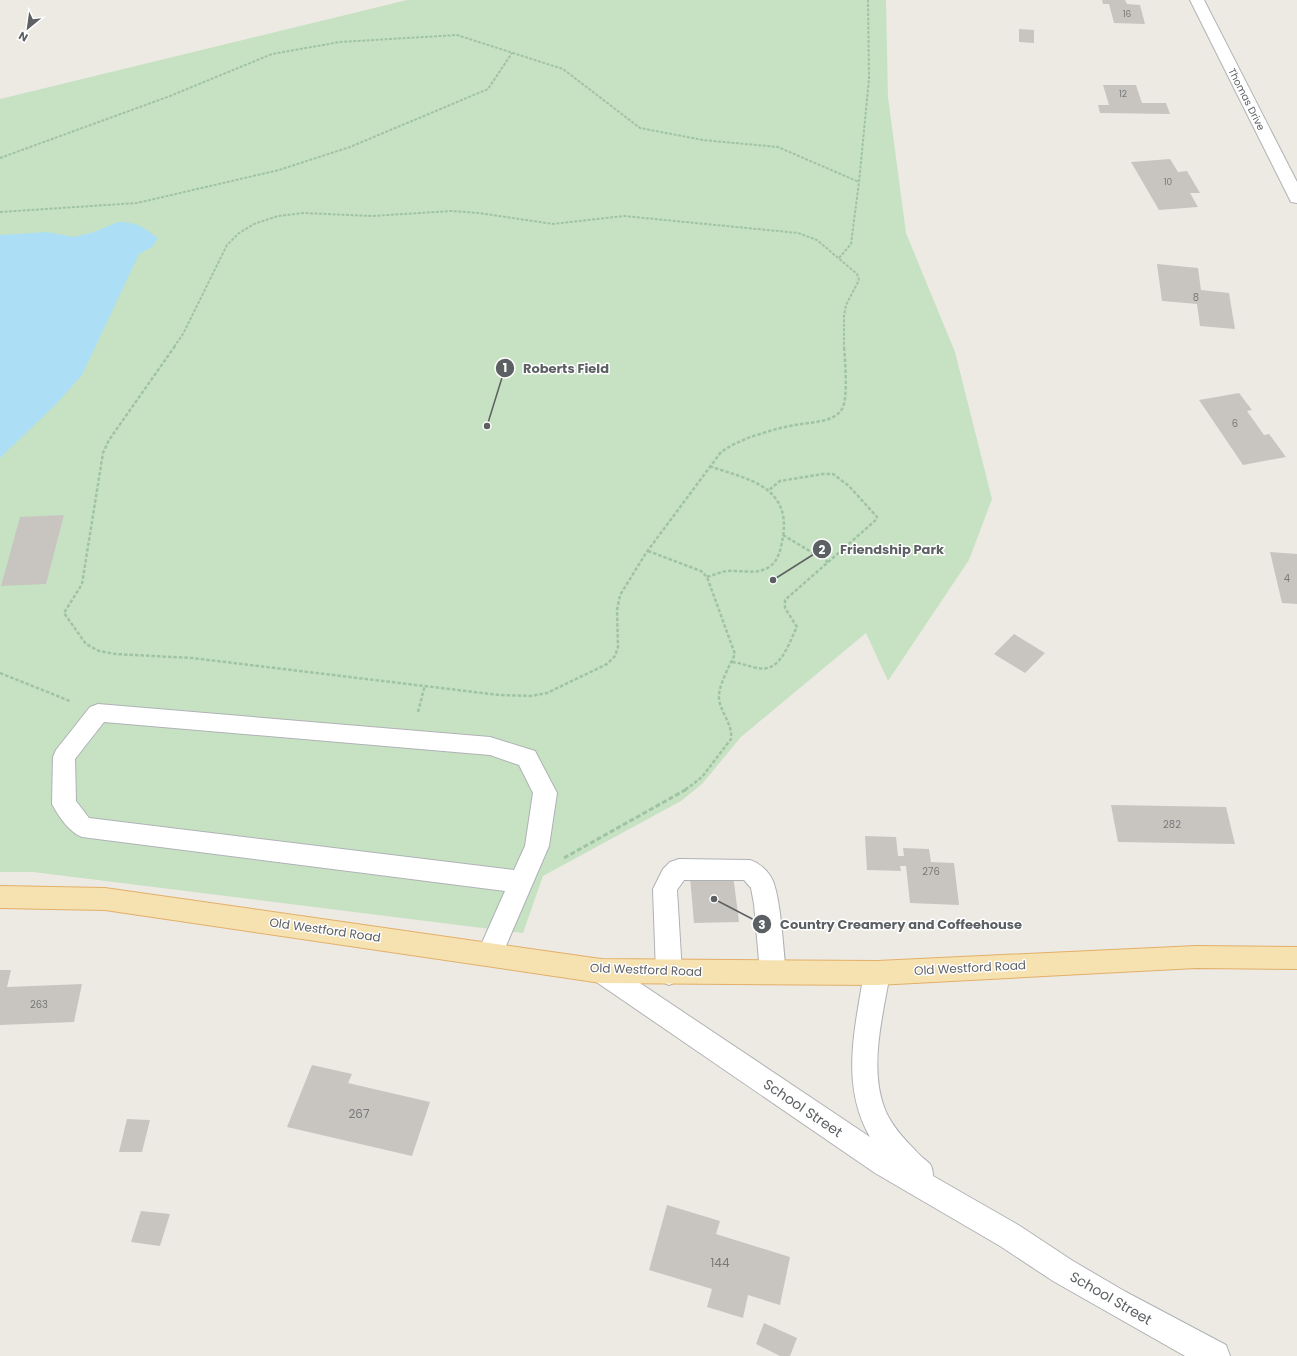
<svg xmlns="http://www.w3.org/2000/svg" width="1297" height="1356" font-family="Poppins,sans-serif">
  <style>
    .green { fill: #c7e2c3 }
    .water { fill: #acdff5 }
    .building { fill: #c8c5c1 }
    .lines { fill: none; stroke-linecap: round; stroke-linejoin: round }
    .minor-casing { stroke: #afb2b5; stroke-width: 2 }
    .major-casing { stroke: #e2af68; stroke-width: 2 }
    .path-far2 { stroke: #9fc4a4; stroke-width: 2; stroke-dasharray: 3 1.5; stroke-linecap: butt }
    .path-far1 { stroke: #9fc4a4; stroke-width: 2.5; stroke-dasharray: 3.5 2; stroke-linecap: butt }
    .path { stroke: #9fc4a4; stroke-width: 3; stroke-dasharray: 5 2.5; stroke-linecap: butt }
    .minor { fill: #fff; fill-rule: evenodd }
    .major { fill: #f6e1b0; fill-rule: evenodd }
    .labels { text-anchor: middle; stroke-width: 3; stroke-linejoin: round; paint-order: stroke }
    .far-number-label { font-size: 9px; fill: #77797a }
    .far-street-label { font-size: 10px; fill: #5c6063; stroke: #fff }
    .number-label { font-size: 10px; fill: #77797a }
    .street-label { font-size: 12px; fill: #5c6063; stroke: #fff }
    .near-number-label { font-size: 12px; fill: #77797a }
    .near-street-label { font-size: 14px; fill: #5c6063; stroke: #fff }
    .leader { fill: none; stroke: #5c6063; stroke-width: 1.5 }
    .callout-dot { fill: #5c6063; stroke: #fff; stroke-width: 1.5 }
    .mark-label { font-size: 12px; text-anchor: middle; font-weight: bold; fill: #fff }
    .callout-label { font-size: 13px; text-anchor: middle; font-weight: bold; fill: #5c6063; stroke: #fff; stroke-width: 3; stroke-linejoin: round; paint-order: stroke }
  </style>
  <rect width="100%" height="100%" fill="#edeae4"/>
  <polygon class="green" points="407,0 886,0 888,97 906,233 955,352 992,499 969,560 888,681 866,633 741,737 702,784 681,801 543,876 523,933 33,872 0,872 0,99"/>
  <path class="water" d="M118,222C138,222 142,227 158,238L152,247L139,254L82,375L57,403L0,458V235L47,232L74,237L94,232Z"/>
  <g class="building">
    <polygon points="1102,0 1125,0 1127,4 1140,5 1145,24 1114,23 1109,4 1103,4"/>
    <polygon points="1019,29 1034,30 1034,43 1019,42"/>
    <polygon points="1103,85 1136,85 1142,103 1166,103 1170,114 1100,113 1098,105 1109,105"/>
    <polygon points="1170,159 1178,172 1187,171 1200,193 1190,193 1198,207 1159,210 1131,162"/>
    <polygon points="1157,264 1198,268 1201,290 1229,293 1235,329 1200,326 1197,304 1162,301"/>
    <polygon points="1239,393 1252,410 1247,411 1264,435 1269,434 1286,457 1243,465 1199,400"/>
    <polygon points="64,515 46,584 1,586 20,517"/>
    <polygon points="1270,552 1297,554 1297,604 1282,603"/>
    <polygon points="1014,634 1045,653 1025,673 994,654"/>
    <polygon points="1111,805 1226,807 1235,844 1118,842"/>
    <polygon points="865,836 896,837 898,856 904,856 903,848 929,849 931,862 954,863 959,905 910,903 906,866 900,866 901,871 867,870"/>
    <polygon points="733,875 739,922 694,923 690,877"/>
    <polygon points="0,970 11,970 7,987 82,984 74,1022 0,1025"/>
    <polygon points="312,1065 352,1074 348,1083 430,1102 412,1156 287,1127"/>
    <polygon points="127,1119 150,1120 142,1152 119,1152"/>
    <polygon points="667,1205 720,1221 716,1234 790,1257 780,1305 748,1295 743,1318 707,1307 712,1289 649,1270"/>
    <polygon points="141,1211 170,1214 160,1246 131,1242"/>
    <polygon points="764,1323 797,1338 790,1356 780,1356 756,1344"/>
  </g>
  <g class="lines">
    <defs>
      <g id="minor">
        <polygon points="1190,0 1204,0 1297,182 1297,203 1291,202"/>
        <path d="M98,704L490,737L535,751L557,793L549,846L499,962L490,965L481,962L477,954L505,891L82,837C69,832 59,817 52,804L53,757L56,750L90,707ZM104,722L490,755L519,765L533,793L525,846L514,870L89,818L76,801L75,759Z"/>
        <path d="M679,859L750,860C759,863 766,869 771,877C781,894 783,950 786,972L782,980L773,984L764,980L760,972L754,904L751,888L744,880H684L677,890L682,973L678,981L669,985L660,981L656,973L653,889L663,869L670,862Z"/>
        <path d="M601,959L610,963L870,1137C840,1085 855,1028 864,973L868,965L877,961L886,965L890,973C883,1015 869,1065 884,1107C890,1124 904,1139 916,1151C920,1156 926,1160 930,1164C932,1167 933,1172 933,1176L1020,1226L1073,1261L1126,1292L1226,1345L1230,1356H1185L1053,1281L1000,1246L875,1173L592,979L588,971L592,963Z"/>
      </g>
      <polygon id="major" points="0,886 105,888 601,959 877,961 1196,946 1297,947 1297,969 1196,968 877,985 601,983 105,910 0,908"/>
    </defs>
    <use href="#minor" class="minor-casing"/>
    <use href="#major" class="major-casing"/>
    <g class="path-far2">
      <polyline points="0,158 170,96 272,54 340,42 457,35 563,69 640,128 703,140 778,147 859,182"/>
      <polyline points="0,212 137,203 279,170 350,147 488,89 512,53"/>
      <polyline points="839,258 851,244 859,182 869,79 868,0"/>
      <polyline points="174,347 183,334 227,245 239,233 254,224 278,216 304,213 372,216 451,211 479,213 553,224 624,216 798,233 817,240 857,274 859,280 846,305 844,316 844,347"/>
    </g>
    <g class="path-far1">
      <path d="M175,346L109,440L103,453L82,584L64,613L86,644L99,651L115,654L192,658L499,695L531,696L547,693L607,664L615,656L618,647L617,610L620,595L646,553L721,452C733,444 746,438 760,434C772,430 783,427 795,425C810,422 836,423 843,407C848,395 845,361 844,346"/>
      <polyline points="783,535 828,562"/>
      <path d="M648,551L701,571L707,577L735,654C730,665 718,686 719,698C720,712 733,724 731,739L702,777L685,790"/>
      <path d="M707,577C714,575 720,572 727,571C741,570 757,575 769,567C779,561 781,547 783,537C791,485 746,479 709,466"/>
      <path d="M732,662C741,663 748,666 757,668C781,673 788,644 797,627L785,608V600L877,519V517L849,486L833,474H823L780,481L769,490"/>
      <polyline points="0,673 70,701"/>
      <polyline points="418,712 425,685"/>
    </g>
    <polyline class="path" points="564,858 687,789"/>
    <use href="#minor" class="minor"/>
    <use href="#major" class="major"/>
  </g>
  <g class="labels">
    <g class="far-number-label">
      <text x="1127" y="17">16</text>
      <text x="1123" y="97">12</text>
      <text x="1168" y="185">10</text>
    </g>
    <g class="far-street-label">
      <text transform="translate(1247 99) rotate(63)" y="4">Thomas Drive</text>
    </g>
    <g class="number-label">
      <text x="1196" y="301">8</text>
      <text x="1235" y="427">6</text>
      <text x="1287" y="582">4</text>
      <text x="1172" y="828">282</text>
      <text x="931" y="875">276</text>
      <text x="39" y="1008">263</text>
    </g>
    <g class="street-label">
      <text transform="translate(325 930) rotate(8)" y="4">Old Westford Road</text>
      <text transform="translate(970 968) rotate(-3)" y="4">Old Westford Road</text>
      <text transform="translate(646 970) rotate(2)" y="4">Old Westford Road</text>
    </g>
    <g class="near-number-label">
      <text x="359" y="1118">267</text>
      <text x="720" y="1267">144</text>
    </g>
    <g class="near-street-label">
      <text transform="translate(803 1108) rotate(34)" y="5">School Street</text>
      <text transform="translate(1111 1298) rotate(30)" y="5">School Street</text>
    </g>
  </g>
  <path class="leader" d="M487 426L505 368M773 580L822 549M714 899L762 924"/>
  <g class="callout-dot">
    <circle cx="487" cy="426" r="4"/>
    <circle cx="773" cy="580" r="4"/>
    <circle cx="714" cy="899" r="4"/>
    <circle cx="505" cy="368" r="10"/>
    <circle cx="822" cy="549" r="10"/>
    <circle cx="762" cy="924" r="10"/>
  </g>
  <g class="mark-label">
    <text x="505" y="372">1</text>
    <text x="822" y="554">2</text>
    <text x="762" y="929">3</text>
  </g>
  <g class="callout-label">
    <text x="566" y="373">Roberts Field</text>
    <text x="892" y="554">Friendship Park</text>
    <text x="901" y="929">Country Creamery and Coffeehouse</text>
  </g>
  <g transform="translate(28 28) rotate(209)" stroke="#ffffff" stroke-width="3" paint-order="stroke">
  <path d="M0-3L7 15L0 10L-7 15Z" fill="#5c6063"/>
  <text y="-6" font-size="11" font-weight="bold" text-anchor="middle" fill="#5c6063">N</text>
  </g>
</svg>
